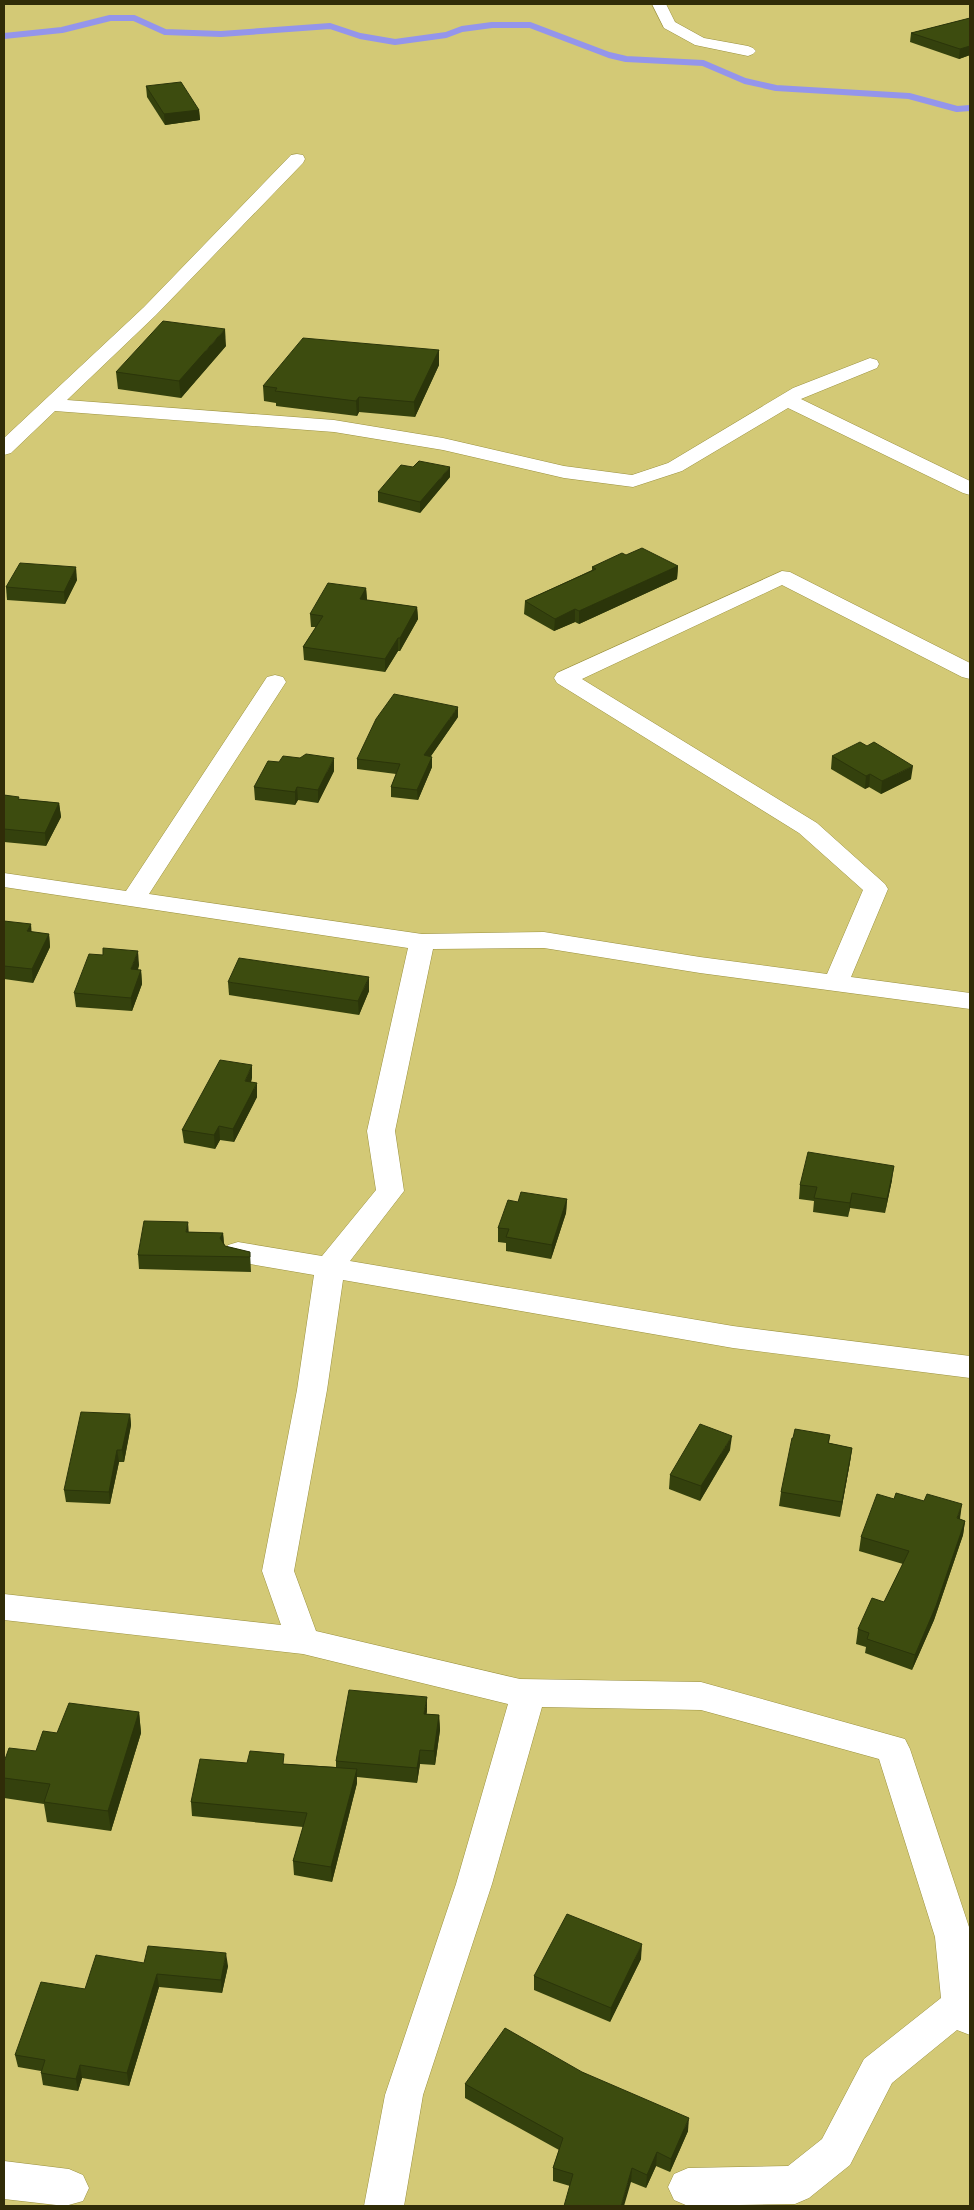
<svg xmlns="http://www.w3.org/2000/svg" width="974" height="2210" font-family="'Roboto Condensed',sans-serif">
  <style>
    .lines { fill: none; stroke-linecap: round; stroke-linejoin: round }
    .stream { stroke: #9495eb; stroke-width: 6 }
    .minor-casing { stroke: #9b913e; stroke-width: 1 }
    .minor { fill: #fff; fill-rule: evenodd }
    .wall { fill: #34410d }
    .shaded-wall { fill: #2b350a }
    .building { fill: #3d4c0f; stroke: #2b350a }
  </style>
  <rect width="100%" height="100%" fill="#d3c976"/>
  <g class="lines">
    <polyline class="stream" points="4,36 62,30 110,18 134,18 165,32 221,34 330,26 360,36 395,42 446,35 462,29 492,25 530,25 609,55 626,59 703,63 745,81 776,88 909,96 957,109 970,108"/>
    <defs>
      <g id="minor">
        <polygon points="652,4 666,4 675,22 704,38 748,46 753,48 756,51 753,54 748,56 695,45 664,28"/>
        <polygon points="297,154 303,155 305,159 303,163 156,315 67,400 334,420 443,438 564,466 632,475 668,463 793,388 870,358 877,360 879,364 877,368 801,399 970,481 970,495 963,493 788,408 682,471 633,487 564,478 443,450 334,432 55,411 11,453 4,455 4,438 144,307 291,155"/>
        <polygon points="782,571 790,572 970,663 970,679 962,677 782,585 582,679 817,823 885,884 888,889 851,977 970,993 970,1009 700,973 544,948 433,949 395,1131 404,1191 350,1261 733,1326 970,1356 970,1378 733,1348 343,1280 327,1390 294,1571 316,1631 520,1679 701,1682 905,1739 910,1749 970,1930 970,2035 957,2030 892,2083 850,2165 809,2198 795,2204 688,2206 674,2200 668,2187 674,2174 688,2168 788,2166 822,2139 864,2059 941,1998 935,1937 879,1759 701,1710 542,1707 492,1884 423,2095 404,2206 364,2206 385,2095 456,1884 508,1704 303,1654 4,1620 4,1594 281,1625 262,1571 297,1390 314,1275 238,1262 228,1259 223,1252 228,1245 238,1242 322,1256 376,1190 367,1131 408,948 4,887 4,873 126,891 267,677 275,675 283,677 286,682 149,894 422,934 544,932 700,957 827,974 863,890 799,833 557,683 554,678 557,673"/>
        <polygon points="4,2161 69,2169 83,2175 89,2188 83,2201 65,2206 4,2199"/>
      </g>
    </defs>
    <use href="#minor" class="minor-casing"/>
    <use href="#minor" class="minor"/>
  </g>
  <g class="wall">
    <polygon points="970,18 970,55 959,59 910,42 911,33"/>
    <polygon points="146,86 199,110 200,120 165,125 147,97"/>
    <polygon points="226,346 181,398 118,389 116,372"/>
    <polygon points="439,350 439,365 415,417 359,412 357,416 276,406 276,403 264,401 263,386"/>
    <polygon points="450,477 420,513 378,502 378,492"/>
    <polygon points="626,555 678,566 677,579 579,624 575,622 554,631 524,614 525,601 592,570 592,567"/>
    <polygon points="77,580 65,604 7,600 6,587"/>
    <polygon points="366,588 367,600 417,607 418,619 400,651 398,651 385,672 304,660 303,647 316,627 311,627 310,614"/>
    <polygon points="458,717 431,756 432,767 418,800 391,797 391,787 396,774 357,769 357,759"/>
    <polygon points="832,756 911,779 881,794 869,787 865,789 831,769"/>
    <polygon points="334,771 318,803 298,800 295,805 255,800 254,787"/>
    <polygon points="4,795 19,799 59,803 61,817 46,846 4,842"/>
    <polygon points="4,921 32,932 49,934 50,947 33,983 4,979"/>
    <polygon points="139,965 138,970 141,970 142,984 132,1011 76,1007 74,993"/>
    <polygon points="228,982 369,991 359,1015 229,995"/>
    <polygon points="252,1078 251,1082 257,1097 234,1142 220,1140 215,1149 184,1143 182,1130"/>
    <polygon points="892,1180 885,1213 850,1208 848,1217 813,1212 814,1201 799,1199 800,1185"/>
    <polygon points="567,1199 566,1213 551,1259 506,1251 506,1243 498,1242 498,1228 518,1202"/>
    <polygon points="189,1232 223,1233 224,1243 225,1246 250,1252 251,1272 139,1269 138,1255"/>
    <polygon points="130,1414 131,1425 124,1462 119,1462 110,1504 66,1502 64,1490"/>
    <polygon points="830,1435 829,1443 852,1448 850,1462 840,1517 779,1506 781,1492"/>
    <polygon points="730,1450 700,1501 669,1489 670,1475"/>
    <polygon points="960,1519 965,1521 963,1535 934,1620 912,1670 865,1653 866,1647 856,1644 858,1629 884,1602 903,1564 859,1551 861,1537"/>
    <polygon points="427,1711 426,1714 439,1715 440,1730 435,1765 420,1764 417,1783 357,1777 357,1783 332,1882 294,1875 293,1861 303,1827 192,1816 191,1802 247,1763 285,1764 336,1767 336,1761"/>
    <polygon points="139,1712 141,1733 111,1831 47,1822 44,1804 4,1798 4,1762 36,1751 57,1733"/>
    <polygon points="641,1959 610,2022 534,1990 534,1976"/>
    <polygon points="144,1963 228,1966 222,1993 159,1987 129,2086 82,2078 78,2091 43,2085 41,2073 41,2071 18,2067 15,2055 85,1989"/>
    <polygon points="582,2072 688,2131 670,2172 656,2166 646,2188 631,2182 570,2186 553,2181 553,2168 559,2150 465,2098 465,2084"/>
  </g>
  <g class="shaded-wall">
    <polygon points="970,46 970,55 959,59 960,49"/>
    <polygon points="199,110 200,120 165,125 164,114"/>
    <polygon points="225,329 226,346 181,398 179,381"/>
    <polygon points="439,350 439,365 415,417 414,402"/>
    <polygon points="359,397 359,412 357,416 356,401"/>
    <polygon points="450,467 450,477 420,513 420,502"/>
    <polygon points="678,566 677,579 579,624 579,611"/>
    <polygon points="76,567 77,580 65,604 64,592"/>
    <polygon points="366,588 367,601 360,599"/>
    <polygon points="417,607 418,619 400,651 400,638"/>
    <polygon points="575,609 575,622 554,631 555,619"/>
    <polygon points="398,638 398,651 385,672 385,659"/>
    <polygon points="458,707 458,717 424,766 424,755"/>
    <polygon points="432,757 432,767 418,800 417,790"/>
    <polygon points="334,758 334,771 318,803 318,790"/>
    <polygon points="913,766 911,779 881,794 882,781"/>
    <polygon points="870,774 869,787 865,789 866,776"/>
    <polygon points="297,787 298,800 295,805 295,792"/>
    <polygon points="59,803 61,817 46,846 45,833"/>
    <polygon points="31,924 32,938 27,931"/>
    <polygon points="49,934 50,947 33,983 32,969"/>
    <polygon points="138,951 139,965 133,983 131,969"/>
    <polygon points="141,970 142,984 132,1011 131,998"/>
    <polygon points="369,977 369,991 359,1015 358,1001"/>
    <polygon points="252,1065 252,1078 246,1095 245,1081"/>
    <polygon points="257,1083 257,1097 234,1142 233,1129"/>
    <polygon points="219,1126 220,1140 215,1149 214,1135"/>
    <polygon points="894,1166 892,1180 885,1213 887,1199"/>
    <polygon points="852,1193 850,1208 848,1217 850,1203"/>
    <polygon points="567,1199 566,1213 551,1259 552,1245"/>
    <polygon points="188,1222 189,1236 186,1232"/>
    <polygon points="223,1233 224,1247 220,1238"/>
    <polygon points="130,1414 131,1425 124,1462 122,1450"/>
    <polygon points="732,1436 730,1450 700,1501 701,1486"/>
    <polygon points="852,1448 850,1462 840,1517 842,1502"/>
    <polygon points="117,1450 119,1462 110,1504 109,1492"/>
    <polygon points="962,1504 960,1519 955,1533 957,1518"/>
    <polygon points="965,1521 963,1535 934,1620 912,1670 915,1655"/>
    <polygon points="427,1697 427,1711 425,1728 424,1714"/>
    <polygon points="139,1712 141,1733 111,1831 108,1811"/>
    <polygon points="439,1715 440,1730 435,1765 434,1751"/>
    <polygon points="420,1750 420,1764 417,1783 417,1768"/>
    <polygon points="357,1769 357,1783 332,1882 331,1867"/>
    <polygon points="642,1944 641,1959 610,2022 611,2008"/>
    <polygon points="226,1953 228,1966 222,1993 221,1980"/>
    <polygon points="157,1974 159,1987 129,2086 127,2073"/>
    <polygon points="80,2065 82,2078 78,2091 76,2079"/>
    <polygon points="689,2118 688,2131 670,2172 671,2159"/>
    <polygon points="657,2152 656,2166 646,2188 647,2175"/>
    <polygon points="632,2168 631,2182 624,2206 621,2206"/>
  </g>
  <g class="building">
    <polygon points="970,18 970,46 960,49 911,33"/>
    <polygon points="181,82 199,110 164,114 146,86"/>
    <polygon points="163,321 225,329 179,381 116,372"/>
    <polygon points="303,338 439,350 414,402 359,397 356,401 275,391 277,388 263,386"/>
    <polygon points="419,461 450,467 420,502 378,492 401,465 413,467"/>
    <polygon points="642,548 678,566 579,611 575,609 555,619 525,601 596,569 592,567 622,553 626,555"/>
    <polygon points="20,563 76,567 64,592 6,587"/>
    <polygon points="328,583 366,588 360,599 417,607 400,638 398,638 385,659 303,647 323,616 310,614"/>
    <polygon points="394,694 458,707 424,755 432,757 417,790 391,787 400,764 357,759 376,719"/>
    <polygon points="860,742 867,746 874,742 913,766 882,781 870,774 866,776 832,756"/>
    <polygon points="306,754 334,758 318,790 297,787 295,792 254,787 268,761 279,762 283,756 300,758"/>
    <polygon points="4,795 19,797 18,799 59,803 45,833 4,829"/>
    <polygon points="4,921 31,924 27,931 49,934 32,969 4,966"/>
    <polygon points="103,948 138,951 131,969 141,970 131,998 74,993 89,954 103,955"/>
    <polygon points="239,958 369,977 358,1001 228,982"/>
    <polygon points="220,1060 252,1065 245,1081 257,1083 233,1129 219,1126 214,1135 182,1130"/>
    <polygon points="808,1152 894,1166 887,1199 852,1193 850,1203 814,1198 817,1187 800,1185"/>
    <polygon points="521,1192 567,1199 552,1245 506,1237 509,1229 498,1228 508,1200 518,1202"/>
    <polygon points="144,1221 188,1222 186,1232 223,1233 220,1238 225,1246 250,1252 250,1257 138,1255"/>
    <polygon points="81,1412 130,1414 122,1450 117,1450 109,1492 64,1490"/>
    <polygon points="700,1424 732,1436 701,1486 670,1475"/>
    <polygon points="795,1429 830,1435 828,1443 852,1448 842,1502 781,1492 792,1438 793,1438"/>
    <polygon points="896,1493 924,1501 927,1494 962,1504 957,1518 965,1521 936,1606 915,1655 867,1639 869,1633 858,1629 872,1598 884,1602 909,1551 861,1537 877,1494 894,1499"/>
    <polygon points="349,1690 427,1697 424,1714 439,1715 434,1751 420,1750 417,1768 336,1761"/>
    <polygon points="69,1703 139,1712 108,1811 44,1802 50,1784 4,1778 4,1762 9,1748 36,1751 43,1731 57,1733"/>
    <polygon points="250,1751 284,1754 283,1764 357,1769 331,1867 293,1861 307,1813 191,1802 200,1759 247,1763"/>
    <polygon points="567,1914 642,1944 611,2008 534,1976"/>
    <polygon points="148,1946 226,1953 221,1980 157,1974 127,2073 80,2065 76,2079 41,2073 45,2060 15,2055 41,1982 85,1989 96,1955 144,1963"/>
    <polygon points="505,2028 582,2072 689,2118 671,2159 657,2152 647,2175 632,2168 621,2206 564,2206 573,2174 553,2168 563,2138 465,2084"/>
  </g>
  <rect width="974" height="2210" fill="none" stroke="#302c08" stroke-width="10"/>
</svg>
